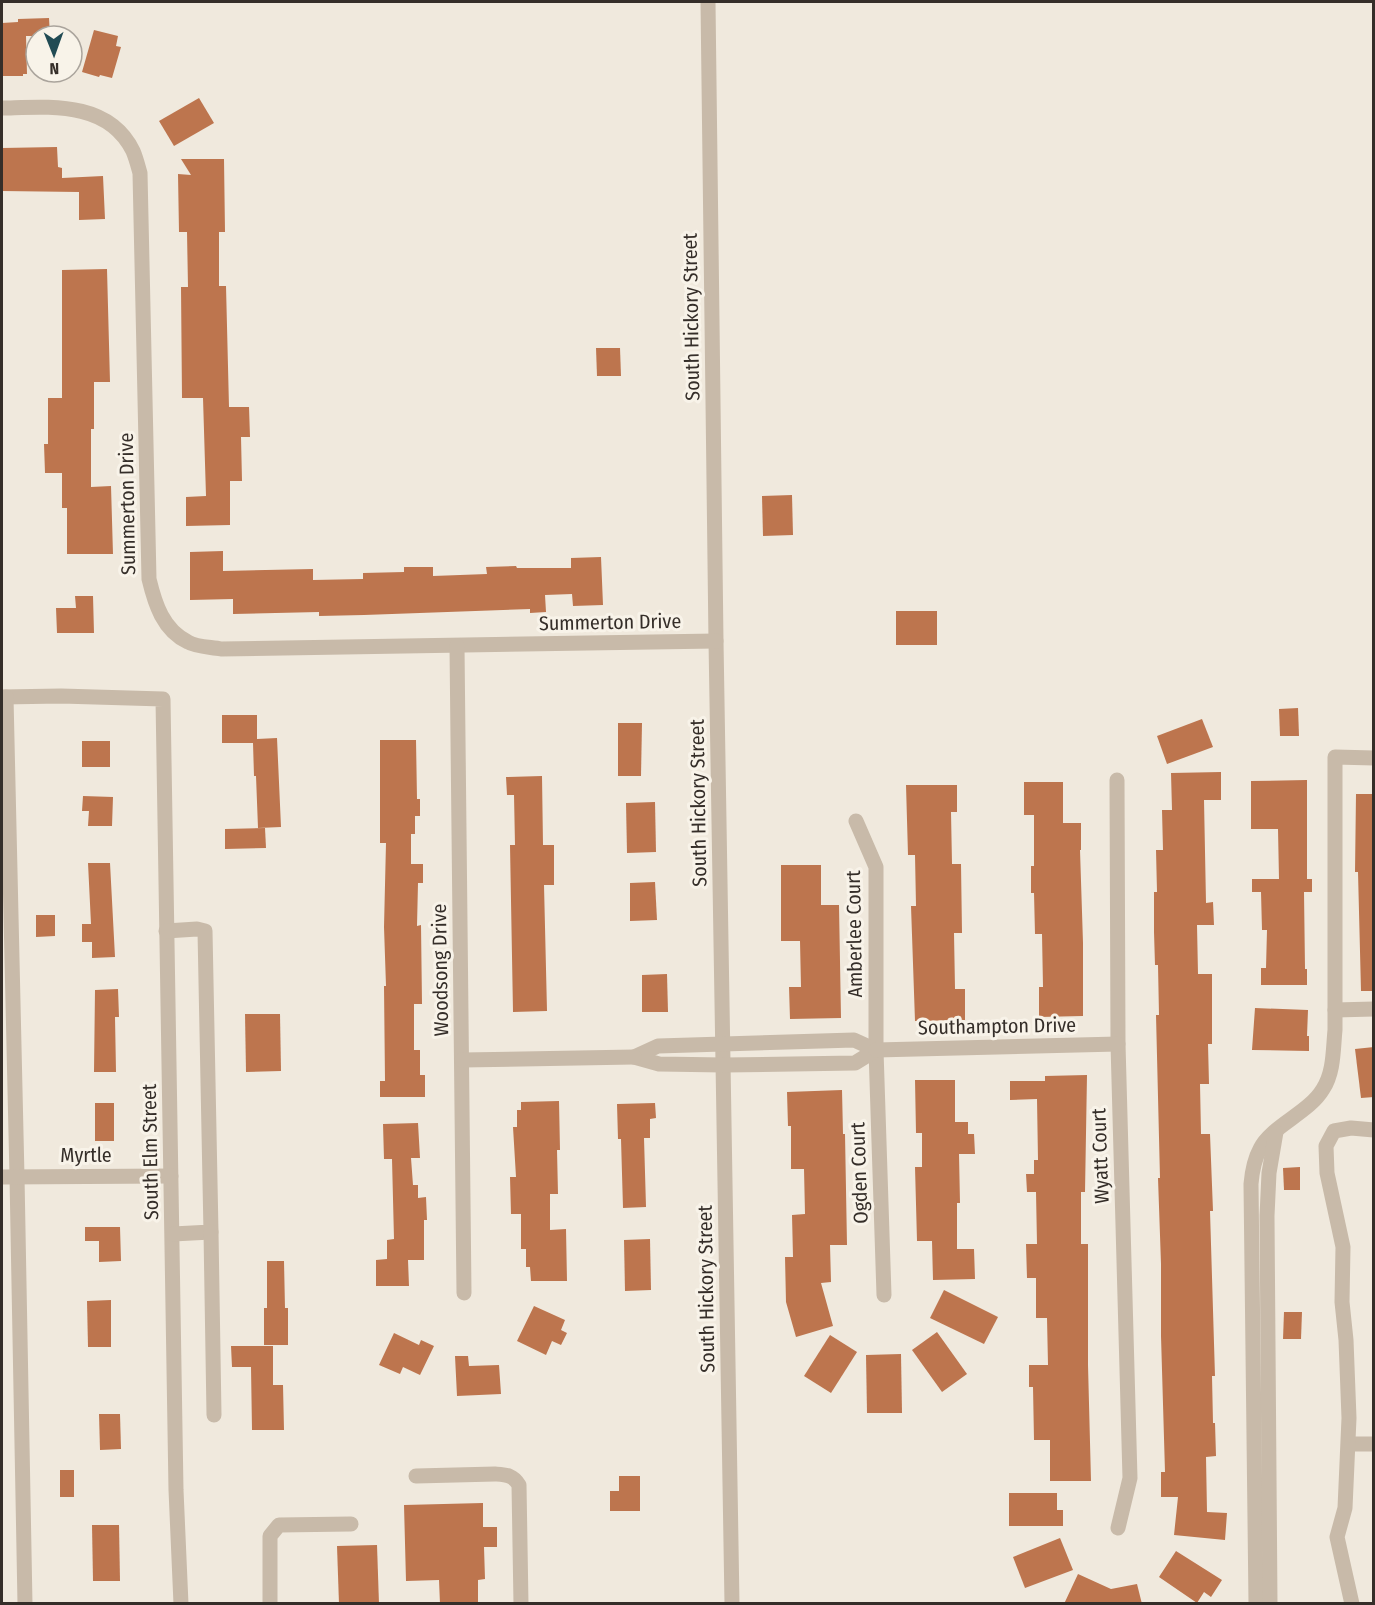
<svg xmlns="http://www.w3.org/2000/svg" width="1375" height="1605" font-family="'Fira Sans Condensed',sans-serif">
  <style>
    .building { fill: #bd754e }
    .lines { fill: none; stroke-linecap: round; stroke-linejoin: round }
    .minor { stroke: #c8baa9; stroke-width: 15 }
    .labels { text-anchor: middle; stroke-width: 6; stroke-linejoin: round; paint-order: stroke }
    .street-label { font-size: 20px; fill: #352e29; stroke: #f8f3e9 }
  </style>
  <rect width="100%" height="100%" fill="#f0e9dd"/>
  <g class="building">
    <polygon points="49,18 50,36 26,36 27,74 23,74 23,76 2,76 2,23 18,22 18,19"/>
    <polygon points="94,30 118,36 116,46 121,47 112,78 100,75 99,77 82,72"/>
    <polygon points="199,98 214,123 174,146 159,121"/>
    <polygon points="57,147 58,167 62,168 62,178 103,176 105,219 79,220 79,192 2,191 2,148"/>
    <polygon points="181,159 224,159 225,232 219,232 219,286 226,286 229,407 249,407 250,437 241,437 242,481 230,481 230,525 186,526 186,497 206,496 203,398 182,398 181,287 188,287 187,232 179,232 178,174 191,175"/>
    <polygon points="107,269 110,382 94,382 94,429 91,429 91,487 111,486 113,554 67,554 67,508 62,508 62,473 45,473 44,444 48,444 48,398 62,398 62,270"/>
    <polygon points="596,348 620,348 621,376 597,376"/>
    <polygon points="792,495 793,535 763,536 762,496"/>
    <polygon points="223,551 223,571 313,569 313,580 363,579 363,573 404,572 404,567 433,567 433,576 487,574 486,567 516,566 517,568 571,568 571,558 601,557 603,605 573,606 572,594 545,595 546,612 530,613 530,609 364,615 319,616 319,612 233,614 233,599 190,600 190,552"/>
    <polygon points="75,596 93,596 94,633 57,633 56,608 76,608"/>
    <rect x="896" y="611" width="41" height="34"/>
    <polygon points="1298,708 1299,736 1280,736 1279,709"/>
    <polygon points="222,715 257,715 257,739 277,738 281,827 258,828 256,776 254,776 253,743 222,743"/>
    <polygon points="1202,719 1213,747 1167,764 1157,736"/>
    <polygon points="618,723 642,723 641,776 618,776"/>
    <polygon points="380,740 416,740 417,799 420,799 420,816 415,816 415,834 411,834 411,864 423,864 423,883 418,883 417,926 421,925 422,1004 414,1004 414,1050 420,1050 420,1075 425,1075 425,1097 380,1097 380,1081 385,1081 384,986 386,986 384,927 386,843 380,843"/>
    <rect x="82" y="741" width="28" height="26"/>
    <polygon points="1221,772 1221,800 1204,800 1206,903 1213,902 1214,925 1197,925 1198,974 1212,974 1212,1044 1208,1044 1209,1084 1200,1084 1201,1134 1210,1134 1213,1211 1210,1211 1215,1376 1212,1376 1213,1423 1215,1423 1216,1456 1206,1457 1207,1512 1227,1513 1225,1540 1174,1535 1178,1497 1161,1497 1161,1472 1165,1472 1161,1336 1161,1264 1158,1178 1160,1178 1156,1015 1159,1015 1158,965 1155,965 1154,932 1154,892 1157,892 1156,850 1163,850 1162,810 1172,810 1171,773"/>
    <polygon points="542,776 543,845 554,845 554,885 544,885 547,1011 513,1012 510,845 515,845 514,795 507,795 506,777"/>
    <polygon points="1307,780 1307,879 1312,879 1312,892 1304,892 1305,969 1307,969 1307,985 1261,985 1261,968 1266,968 1267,930 1262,930 1261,892 1252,892 1252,879 1279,879 1278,829 1251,829 1251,781"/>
    <polygon points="1024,782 1063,782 1063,823 1081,823 1081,850 1080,850 1083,943 1083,1016 1039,1017 1039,987 1043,987 1042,934 1035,934 1034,893 1031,893 1031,866 1034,866 1034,815 1024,815"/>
    <polygon points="906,785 957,785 957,812 951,812 952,864 961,864 962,933 954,933 955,989 965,989 965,1020 915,1021 911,906 916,906 915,855 908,855"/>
    <polygon points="1356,794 1374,794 1374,991 1361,991 1358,872 1355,872"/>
    <polygon points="83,796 113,797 112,826 88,826 89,811 82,811"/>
    <polygon points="655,802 656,852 627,853 626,803"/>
    <polygon points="265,828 266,848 225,849 225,829"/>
    <polygon points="88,863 110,863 115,957 92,958 92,942 82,942 82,924 91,924"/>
    <polygon points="781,865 821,865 821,905 839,905 841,1018 790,1019 789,987 801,987 800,941 781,941"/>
    <polygon points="655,882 657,920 630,921 630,883"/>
    <polygon points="36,915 55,915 55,936 36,937"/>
    <polygon points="667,974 668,1012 642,1012 642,975"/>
    <polygon points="118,989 119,1017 115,1017 116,1072 94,1072 95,990"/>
    <polygon points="1255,1008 1308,1010 1307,1036 1309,1036 1309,1051 1252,1050"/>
    <polygon points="245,1014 280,1014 281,1071 246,1072"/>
    <polygon points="1374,1047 1374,1097 1361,1098 1355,1049"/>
    <polygon points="1087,1075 1085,1192 1081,1192 1081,1244 1088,1244 1088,1365 1091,1481 1050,1481 1050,1440 1034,1440 1033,1387 1029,1387 1029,1365 1048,1365 1047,1318 1036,1318 1036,1278 1027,1278 1026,1244 1037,1244 1036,1192 1027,1192 1026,1174 1034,1174 1034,1160 1038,1160 1037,1099 1010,1100 1010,1081 1045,1081 1045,1076"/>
    <polygon points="915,1080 955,1080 955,1122 968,1122 968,1134 974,1134 975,1154 959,1154 960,1203 957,1203 957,1249 974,1249 975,1279 933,1280 932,1241 917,1241 915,1167 922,1167 922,1133 916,1133"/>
    <polygon points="842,1090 843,1134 845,1134 847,1245 830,1245 831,1282 821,1283 833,1326 796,1337 786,1302 785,1257 793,1257 792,1215 805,1214 804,1169 791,1169 791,1126 788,1126 787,1092"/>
    <polygon points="559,1101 560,1150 557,1150 558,1194 550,1194 550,1230 566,1229 567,1281 531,1281 530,1267 526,1267 526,1249 521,1249 521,1214 511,1214 510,1177 516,1177 513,1127 517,1127 517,1110 521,1110 521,1102"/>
    <rect x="95" y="1103" width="19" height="38"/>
    <polygon points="655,1103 656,1118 650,1119 650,1138 644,1138 646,1207 623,1208 621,1139 618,1139 617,1104"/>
    <polygon points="418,1123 420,1158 411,1158 413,1185 418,1185 418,1198 426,1197 427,1220 424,1220 424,1260 408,1260 409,1286 376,1286 376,1260 387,1259 387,1240 394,1239 392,1159 384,1159 383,1124"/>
    <polygon points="1300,1167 1300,1190 1284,1190 1283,1168"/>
    <polygon points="85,1227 120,1227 121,1261 99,1262 99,1241 85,1241"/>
    <polygon points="650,1239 651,1290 625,1291 624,1240"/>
    <polygon points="267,1261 284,1261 285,1308 288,1308 288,1345 264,1345 264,1308 267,1308"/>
    <polygon points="944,1290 998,1317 984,1344 930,1318"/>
    <polygon points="111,1300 111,1347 88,1347 87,1301"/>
    <polygon points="534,1306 565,1320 561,1330 567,1333 561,1345 552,1341 546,1355 517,1341"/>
    <polygon points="1284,1312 1302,1312 1301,1339 1283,1339"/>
    <polygon points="937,1332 967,1374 942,1392 912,1350"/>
    <polygon points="394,1333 419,1345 421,1340 434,1346 420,1375 403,1367 400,1374 379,1365"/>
    <polygon points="830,1335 857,1352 831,1393 804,1376"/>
    <polygon points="231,1346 273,1346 273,1385 283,1385 284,1430 252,1430 251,1367 232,1367"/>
    <polygon points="901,1354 902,1413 867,1413 866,1355"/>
    <polygon points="455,1356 468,1356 469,1366 499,1365 501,1394 457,1396"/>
    <polygon points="99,1414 120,1414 121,1449 100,1450"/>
    <rect x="60" y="1470" width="14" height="27"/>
    <polygon points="619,1476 640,1476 640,1511 610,1511 610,1491 619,1491"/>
    <polygon points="1009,1493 1057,1493 1057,1510 1063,1510 1063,1526 1009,1526"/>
    <polygon points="483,1503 483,1527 497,1527 497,1547 484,1547 485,1579 478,1580 478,1604 440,1604 439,1580 406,1581 404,1505"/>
    <polygon points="92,1525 119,1525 120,1581 93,1581"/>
    <polygon points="1060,1538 1073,1570 1025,1588 1013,1557"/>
    <polygon points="377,1545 379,1604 339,1604 337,1546"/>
    <polygon points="1176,1551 1222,1580 1211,1597 1204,1592 1197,1603 1159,1577"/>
    <polygon points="1078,1574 1111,1589 1137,1584 1142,1604 1064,1604"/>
  </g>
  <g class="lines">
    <g class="minor">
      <polyline points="708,2 716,641 732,1604"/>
      <path d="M2,108C48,107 108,100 133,151C136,158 138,166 140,173L149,579C155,604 163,630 188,642C196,647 211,647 221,649L716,641"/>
      <polyline points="457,646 464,1293"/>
      <polyline points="2,697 61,696 163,699 176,1490 181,1604"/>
      <polyline points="6,697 17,1177 25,1604"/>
      <polyline points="1117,780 1118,1044 1130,1478 1118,1528"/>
      <polyline points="856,821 876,867 876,1050 884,1295"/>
      <polyline points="166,931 197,929 205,931 211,1232 173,1234"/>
      <polyline points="1335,1010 1374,1009"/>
      <polygon points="854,1040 876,1050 855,1063 724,1065 659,1064 634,1057 658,1046"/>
      <polyline points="876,1050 1118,1044"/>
      <polyline points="462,1060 634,1057"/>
      <polyline points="2,1177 171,1176"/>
      <polyline points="211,1232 214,1415"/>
      <polyline points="1349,1444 1374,1444"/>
      <path d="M416,1476L495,1474C507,1475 513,1475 519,1485L521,1604"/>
      <polyline points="270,1604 270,1536 279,1525 351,1524"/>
      <path d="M1256,1604L1251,1184C1252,1172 1254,1160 1260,1149C1271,1126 1309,1113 1323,1089C1334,1072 1333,1050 1335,1030V757L1374,758"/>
      <polyline points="1270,1604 1267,1216 1269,1173 1276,1132"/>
      <polyline points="1352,1604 1337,1537 1345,1508 1349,1418 1346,1340 1342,1302 1343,1247 1327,1173 1326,1146 1334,1131 1351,1128 1374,1130"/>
    </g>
  </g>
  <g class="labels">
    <g class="street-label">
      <text transform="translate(691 317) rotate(-91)" y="7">South Hickory Street</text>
      <text transform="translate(127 504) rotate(-91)" y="7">Summerton Drive</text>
      <text transform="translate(610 622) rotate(-1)" y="7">Summerton Drive</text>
      <text transform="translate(698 803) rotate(-91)" y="7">South Hickory Street</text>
      <text transform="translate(854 934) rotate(-91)" y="7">Amberlee Court</text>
      <text transform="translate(440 970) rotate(-91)" y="7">Woodsong Drive</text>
      <text transform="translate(997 1026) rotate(-1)" y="7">Southampton Drive</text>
      <text transform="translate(150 1152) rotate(-91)" y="7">South Elm Street</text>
      <text x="86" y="1162">Myrtle</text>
      <text transform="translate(1100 1156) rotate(-92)" y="7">Wyatt Court</text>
      <text transform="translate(859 1173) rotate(-92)" y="7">Ogden Court</text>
      <text transform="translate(706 1289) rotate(-91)" y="7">South Hickory Street</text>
    </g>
  </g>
  <rect width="1375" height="1605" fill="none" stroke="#352e29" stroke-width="6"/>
  <g transform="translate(54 54) rotate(179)"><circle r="28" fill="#f8f3e9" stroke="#aaa49c" stroke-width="1.5"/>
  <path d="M0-4.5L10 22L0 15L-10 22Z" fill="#214b54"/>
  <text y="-9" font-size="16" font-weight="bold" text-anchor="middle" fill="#352e29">N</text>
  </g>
</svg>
